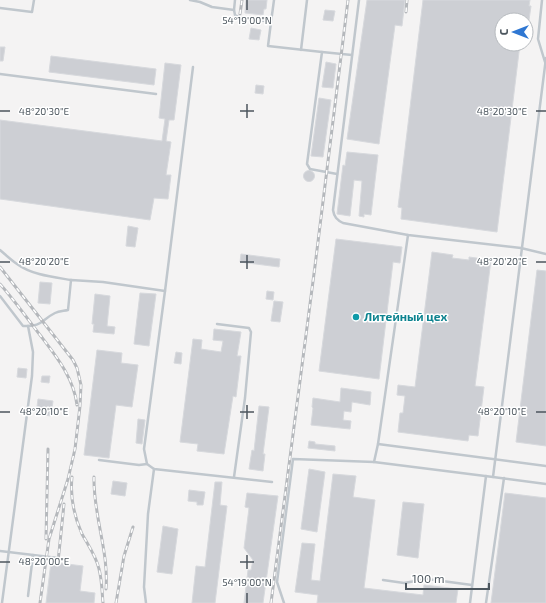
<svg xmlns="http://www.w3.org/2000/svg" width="546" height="603" font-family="'Exo 2',sans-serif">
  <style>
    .building { fill: #cdcfd4; stroke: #d7d9dd }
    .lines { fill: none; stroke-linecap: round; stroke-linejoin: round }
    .service { stroke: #c0c7cd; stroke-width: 2.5 }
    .rail-casing { stroke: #b5b8bc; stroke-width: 3 }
    .rail { stroke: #fff; stroke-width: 1.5; stroke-dasharray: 4.5; stroke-linecap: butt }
    .ticks { fill: none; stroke: #4c565e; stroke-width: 1.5 }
    .culture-dot { fill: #0f9aa8; stroke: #fff; stroke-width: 1.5 }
    .labels { text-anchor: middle; stroke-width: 3; stroke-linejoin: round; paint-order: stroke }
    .culture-label { font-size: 12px; font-weight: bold; fill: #0d838f; stroke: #fff; text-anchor: start }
    .ticks-label { font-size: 10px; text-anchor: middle; fill: #4c565e; stroke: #fff; stroke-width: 3; stroke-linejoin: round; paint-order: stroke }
  </style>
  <rect width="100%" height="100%" fill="#f4f3f3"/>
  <g class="building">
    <polygon points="246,0 267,0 266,9 264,9 263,15 245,13"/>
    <polygon points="367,0 405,0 402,26 395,25 379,144 347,139"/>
    <polygon points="423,0 530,0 529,6 531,6 529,20 502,20 502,44 520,44 497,232 401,219 402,208 398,207"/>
    <polygon points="325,10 335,11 333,21 323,20"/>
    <polygon points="251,28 261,30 259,40 249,39"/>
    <polygon points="0,47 5,47 3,61 0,61"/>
    <polygon points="51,56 156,69 154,85 49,72"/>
    <polygon points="326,62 336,64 333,88 322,87"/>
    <polygon points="165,63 181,65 174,120 169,120 166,141 171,142 166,175 171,175 168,199 154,198 150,220 0,199 0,120 162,141 165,119 159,118"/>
    <polygon points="256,85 264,86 263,94 255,93"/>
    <polygon points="319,98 331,100 323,157 311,156"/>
    <polygon points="347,152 378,155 371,215 364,214 364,217 359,216 362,181 354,180 350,216 337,214 343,165 345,166"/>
    <circle cx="309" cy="176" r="5.5"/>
    <polygon points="128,226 138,228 135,247 126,246"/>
    <polygon points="336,239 402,247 400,263 393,262 379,379 319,371"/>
    <polygon points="432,252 453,255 452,258 469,260 469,257 491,260 475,386 484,387 478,436 469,435 468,441 398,432 400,413 403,413 405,396 397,395 398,385 415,387"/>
    <polygon points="241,254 280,259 279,267 240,262"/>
    <polygon points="537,270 546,271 546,446 516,442"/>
    <polygon points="40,282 52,283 50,304 38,303"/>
    <polygon points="267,291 274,292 273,300 266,299"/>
    <polygon points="140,293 156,294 149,346 134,344"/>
    <polygon points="95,294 110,296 107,326 115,327 114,334 93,332 94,324 92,324"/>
    <polygon points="274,301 283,302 280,322 271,321"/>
    <polygon points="214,329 241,332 237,356 241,356 236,397 233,396 224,454 197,451 198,444 180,442 193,339 202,340 201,349 221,352 223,341 213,340"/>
    <polygon points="97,350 122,353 121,363 138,365 132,407 116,405 109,458 84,455"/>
    <polygon points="176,352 182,353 181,364 174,363"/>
    <polygon points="18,368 27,369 26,378 17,377"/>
    <polygon points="42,376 50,376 49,383 41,382"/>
    <polygon points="341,388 371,392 370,405 352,402 351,412 344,411 343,420 351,421 350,429 311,425 313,408 312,407 313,398 340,402"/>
    <polygon points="38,399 53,401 51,416 36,414"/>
    <polygon points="259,406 269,407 263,454 265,454 263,471 249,469 252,450 254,451"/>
    <polygon points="138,419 145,420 142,444 136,443"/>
    <polygon points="309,441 315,442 315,444 335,446 335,451 308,448"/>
    <polygon points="309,469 325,472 317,532 301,529"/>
    <polygon points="333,474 356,476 353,497 375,500 364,588 423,595 424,585 458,589 456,603 317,603 318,595 295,592 302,543 315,544 311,580 320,581"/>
    <polygon points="113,481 127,483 125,496 111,494"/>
    <polygon points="215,482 222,482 220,505 227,506 215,603 192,603 196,566 205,567"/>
    <polygon points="189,490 205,492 203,505 197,505 197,502 188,501"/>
    <polygon points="247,493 278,496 263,603 244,603 248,570 251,570 253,560 244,548 249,508 245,507"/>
    <polygon points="505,493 546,498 546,603 491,603"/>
    <polygon points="403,502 424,504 418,558 397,555"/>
    <polygon points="163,526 178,529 172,574 157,572"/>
    <polygon points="51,562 83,566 80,591 95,593 94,603 46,603"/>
  </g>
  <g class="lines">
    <g class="service">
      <polyline points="190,0 200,2 212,7 234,10"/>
      <polyline points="235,0 234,10 235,15 239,17 271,22 274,0"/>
      <path d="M359,0L333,210C334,217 337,220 343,223L408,235L521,248L546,254"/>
      <polyline points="542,0 538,39 545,62"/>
      <polyline points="0,8 32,12 34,0"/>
      <polyline points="271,22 268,46 322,52 307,164 310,169 337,174"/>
      <polyline points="301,50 307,0"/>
      <polyline points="322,52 352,55"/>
      <polyline points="546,58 493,477 546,484"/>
      <polyline points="0,74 156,94"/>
      <path d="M0,250C6,255 11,260 17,264C32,275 53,277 71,280"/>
      <polyline points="165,291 144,449 147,464 154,469 272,482"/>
      <path d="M0,296L23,326C42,327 41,320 55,313C59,311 64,311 68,310L71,280L103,282L165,291L193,67"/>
      <polyline points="217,324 249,328 251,332 245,398 234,477"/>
      <polyline points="378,444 408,235"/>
      <polyline points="99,460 139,465 147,464"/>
      <polyline points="374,462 378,444 546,466"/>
      <polyline points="0,551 58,558"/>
      <polyline points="383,580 404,583 427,579 472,585"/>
      <polyline points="28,596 33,555"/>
      <polyline points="2,603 32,376 33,352 28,326"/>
      <polyline points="146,603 144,587 148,514 154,469"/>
      <polyline points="284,603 277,582 293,459 374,462 493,477"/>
      <polyline points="470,603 486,476"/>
      <polyline points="486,603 504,478"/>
    </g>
    <defs>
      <g id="rail">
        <polyline points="406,12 407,0"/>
        <polyline points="240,14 242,0"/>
        <polyline points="0,267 73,360 77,368 81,385 80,406 75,449 68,479 49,539 40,603"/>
        <path d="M0,284C14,300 27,318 40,335C56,356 74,378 77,405"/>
        <path d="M72,477C70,496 74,516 82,534C88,545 96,556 99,569C102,580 102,592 103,603"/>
        <path d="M94,477C93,515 109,551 106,589"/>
        <polyline points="46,539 48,449"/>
        <polyline points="58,562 64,504"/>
        <polyline points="116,603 124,556 133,527"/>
        <polyline points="271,603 315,266 348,0"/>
      </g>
    </defs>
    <use href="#rail" class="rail-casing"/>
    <use href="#rail" class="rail"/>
  </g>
  <path class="ticks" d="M247,0V10M247,104V118M0,111H10M240,111H254M536,111H546M247,255V269M0,262H10M240,262H254M536,262H546M247,405V419M0,412H10M240,412H254M536,412H546M247,555V569M0,562H10M240,562H254M247,593V603"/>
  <circle class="culture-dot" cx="356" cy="317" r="4"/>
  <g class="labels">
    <g class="culture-label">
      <text x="364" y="321">Литейный цех</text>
    </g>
  </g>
  <g class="ticks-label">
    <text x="247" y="24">54°19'00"N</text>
    <text x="502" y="115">48°20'30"E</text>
    <text x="44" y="115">48°20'30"E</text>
    <text x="502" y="265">48°20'20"E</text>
    <text x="44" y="265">48°20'20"E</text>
    <text x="502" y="415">48°20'10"E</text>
    <text x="44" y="415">48°20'10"E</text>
    <text x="44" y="565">48°20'00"E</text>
    <text x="247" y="586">54°19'00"N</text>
  </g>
  <g transform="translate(514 32) rotate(270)"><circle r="19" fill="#ffffff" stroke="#b7bbbf"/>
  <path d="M0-3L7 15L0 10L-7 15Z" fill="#2f77d2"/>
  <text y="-6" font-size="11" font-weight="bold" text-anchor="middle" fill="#4c565e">С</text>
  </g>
  <path d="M406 583v6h83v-6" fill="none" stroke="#4c565e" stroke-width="2"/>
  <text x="412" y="583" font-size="12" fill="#4c565e" stroke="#ffffff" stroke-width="3" paint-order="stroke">100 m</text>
</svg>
